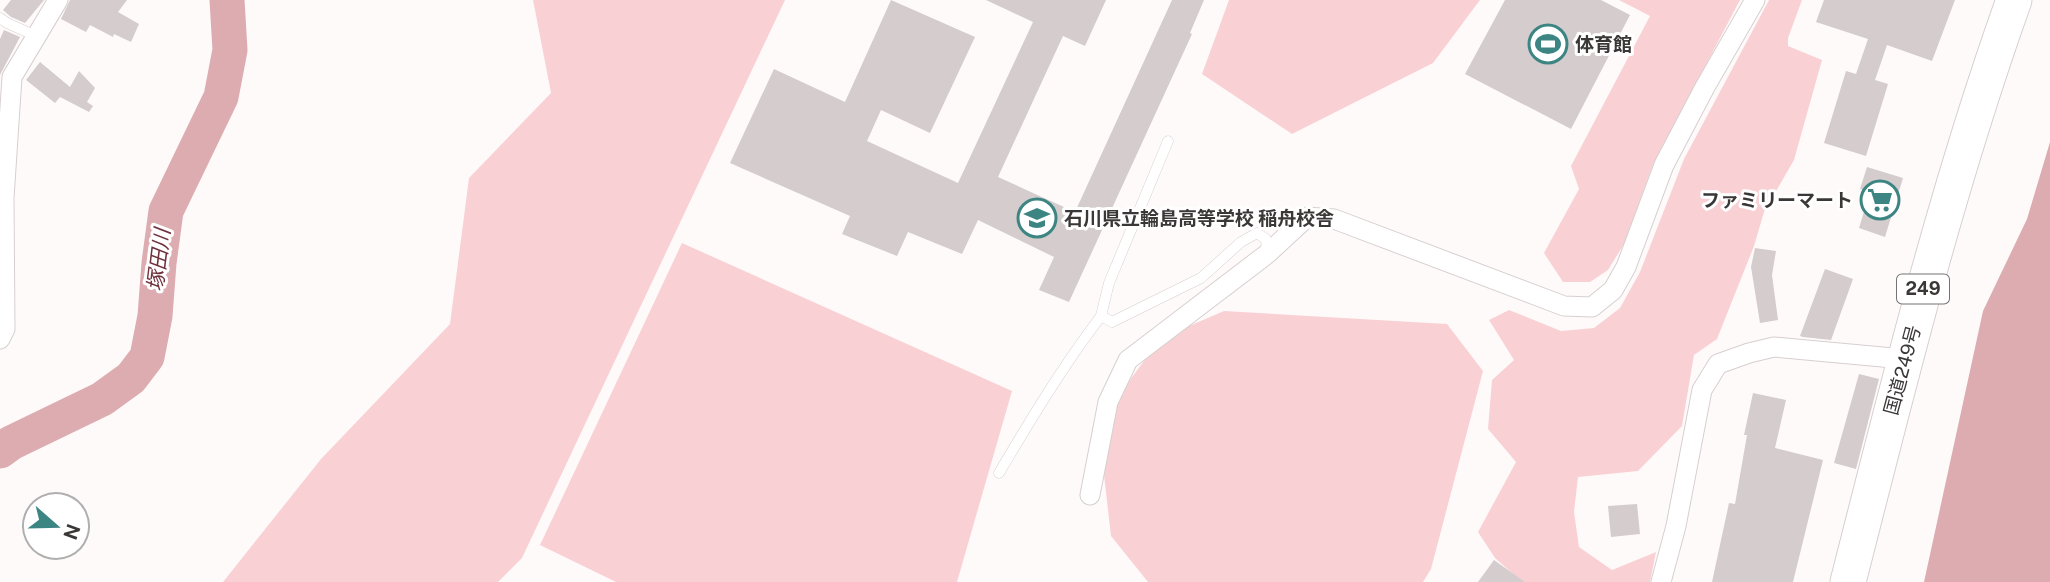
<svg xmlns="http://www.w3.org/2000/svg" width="2050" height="582" font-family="'Public Sans','Noto Sans JP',sans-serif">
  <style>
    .green { fill: #f9d1d4 }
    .water { fill: #dcacb1 }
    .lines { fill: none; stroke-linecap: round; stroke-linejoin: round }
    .river { stroke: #dcacb1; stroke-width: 35 }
    .building { fill: #d4cccd }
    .lane-casing { stroke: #d7cfcf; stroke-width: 11 }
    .street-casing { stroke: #d7cfcf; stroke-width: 21 }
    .highway-casing { stroke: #d7cfcf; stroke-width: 37 }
    .lane { stroke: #fff; stroke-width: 10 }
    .street { stroke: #fff; stroke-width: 19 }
    .highway { stroke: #fff; stroke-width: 35 }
    .labels { text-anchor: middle; stroke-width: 6; stroke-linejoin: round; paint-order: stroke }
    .shield { fill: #fff; stroke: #757373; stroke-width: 2 }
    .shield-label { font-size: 18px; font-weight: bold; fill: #3a3737 }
    .poi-label { font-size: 19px; font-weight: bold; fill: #3a3737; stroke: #fff; text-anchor: start }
    .street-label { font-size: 19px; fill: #3a3737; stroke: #fff }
    .water-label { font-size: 21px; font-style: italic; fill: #6f323c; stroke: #fff }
  </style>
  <rect width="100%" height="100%" fill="#fffafa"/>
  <g class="green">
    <polygon points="533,0 785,0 522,558 498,582 223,582 321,459 450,324 469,178 551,93"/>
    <polygon points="1229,0 1480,0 1433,63 1292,134 1202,74"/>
    <polygon points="1619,0 1740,0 1652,167 1624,244 1608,270 1590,282 1563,282 1544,253 1579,189 1571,166 1650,16"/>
    <polygon points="1769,0 1802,0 1788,38 1788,46 1822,60 1794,160 1764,212 1754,246 1717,339 1694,355 1682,426 1638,471 1578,477 1574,512 1579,547 1612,570 1656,552 1650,582 1522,582 1495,558 1478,532 1516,462 1488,429 1492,380 1514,360 1489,320 1509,310 1561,331 1594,328 1620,308 1640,272 1684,159"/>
    <polygon points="682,243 1012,391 957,582 616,582 540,545"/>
    <polygon points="1224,311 1447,324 1483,371 1431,569 1423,582 1148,582 1111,536 1104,475 1118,396 1161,338"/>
  </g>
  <polygon class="water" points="2050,142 2050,582 1924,582 1983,311 2027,219"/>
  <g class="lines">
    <polyline class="river" points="0,451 11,443 102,399 131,378 147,357 155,316 159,263 166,211 221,97 230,50 227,0"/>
  </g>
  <g class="building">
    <polygon points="11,0 44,0 25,23 11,17 3,10"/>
    <polygon points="70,0 127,0 118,12 139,24 131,42 114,34 113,37 90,25 86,32 61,19"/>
    <polygon points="891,0 975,37 930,133 881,110 867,141 958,183 1033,22 986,0 1106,0 1085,46 1063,36 998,177 1075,212 1172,0 1204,0 1190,33 1192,34 1069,302 1039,290 1054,257 978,220 962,254 908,232 897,256 842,234 850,216 730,163 774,69 845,102"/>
    <polygon points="1505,0 1601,0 1630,15 1571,129 1465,74"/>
    <polygon points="1824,0 1955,0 1932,61 1887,45 1875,80 1888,84 1866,156 1824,143 1846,71 1856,74 1868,39 1816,22"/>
    <polygon points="4,30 20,37 0,75 0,39"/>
    <polygon points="40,62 70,87 79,71 95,88 87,102 93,106 89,112 60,97 55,103 26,80"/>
    <polygon points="1867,167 1903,178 1885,237 1859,228 1870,192 1860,189"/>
    <polygon points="1755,248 1776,251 1772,275 1778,320 1760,323 1751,267"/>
    <polygon points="1825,269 1853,279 1831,340 1803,337 1800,336"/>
    <polygon points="1859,374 1879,379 1856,469 1834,463"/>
    <polygon points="1753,393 1786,400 1775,448 1823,460 1793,582 1712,582 1729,503 1735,504 1747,435 1744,435"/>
    <polygon points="1637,504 1640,534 1611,537 1608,506"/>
    <polygon points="1494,560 1525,582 1478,582"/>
  </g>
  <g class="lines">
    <defs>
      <g id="lane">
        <polyline points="0,18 7,23 36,36"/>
        <polyline points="1168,141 1109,283 1101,316 1112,322 1201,278 1241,242 1257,233 1266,239 1267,253"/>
        <path d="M999,473C1031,419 1063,366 1101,316"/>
      </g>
      <g id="street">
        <polyline points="0,339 5,329 4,198 12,77 58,0"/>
        <polyline points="1090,495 1108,402 1128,360 1267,254 1307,217 1334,219 1564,306 1592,307 1613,290 1626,267 1664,165 1705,87 1755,0"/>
        <polyline points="1661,582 1676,526 1702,390 1718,364 1749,353 1774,347 1904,359"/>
      </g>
      <path id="highway" d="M1848,582C1898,386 1946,190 2014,0"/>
    </defs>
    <use href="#lane" class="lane-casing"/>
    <use href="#street" class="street-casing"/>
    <use href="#highway" class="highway-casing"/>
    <use href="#lane" class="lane"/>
    <use href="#street" class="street"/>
    <use href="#highway" class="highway"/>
  </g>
  <defs>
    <symbol id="stadium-ring" viewBox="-11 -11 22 22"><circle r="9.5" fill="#fff" stroke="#3d8583" stroke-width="1.5"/><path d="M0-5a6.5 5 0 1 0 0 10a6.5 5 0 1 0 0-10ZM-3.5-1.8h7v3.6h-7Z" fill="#3d8583"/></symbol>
    <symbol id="supermarket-ring" viewBox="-11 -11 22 22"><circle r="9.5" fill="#fff" stroke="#3d8583" stroke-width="1.5"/><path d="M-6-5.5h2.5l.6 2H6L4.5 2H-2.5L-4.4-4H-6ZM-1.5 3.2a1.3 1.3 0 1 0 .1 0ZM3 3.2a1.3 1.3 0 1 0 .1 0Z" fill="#3d8583"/></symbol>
    <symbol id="school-ring" viewBox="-11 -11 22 22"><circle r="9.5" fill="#fff" stroke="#3d8583" stroke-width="1.5"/><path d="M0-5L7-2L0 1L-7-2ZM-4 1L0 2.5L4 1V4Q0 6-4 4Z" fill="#3d8583"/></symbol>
  </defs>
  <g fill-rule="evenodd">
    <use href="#stadium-ring" x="1526" y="22" width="44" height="44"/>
    <use href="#supermarket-ring" x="1858" y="178" width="44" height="44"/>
    <use href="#school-ring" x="1015" y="196" width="44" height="44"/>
  </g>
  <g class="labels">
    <rect class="shield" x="1897" y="274.5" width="52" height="29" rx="5"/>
    <g class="shield-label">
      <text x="1923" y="295">249</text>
    </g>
    <g class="poi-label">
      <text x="1575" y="51">体育館</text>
      <text x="1853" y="207" text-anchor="end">ファミリーマート</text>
      <text x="1064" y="225">石川県立輪島高等学校 稲舟校舎</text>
    </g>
    <g class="street-label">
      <text transform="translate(1902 370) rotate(-75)" y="7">国道249号</text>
    </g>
    <g class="water-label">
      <text transform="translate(159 260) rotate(-83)" y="7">塚田川</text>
    </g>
  </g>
  <g transform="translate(56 526) rotate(110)"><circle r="33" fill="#ffffff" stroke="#b0afaf" stroke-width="2"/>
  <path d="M0-5L12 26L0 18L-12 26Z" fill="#3d8583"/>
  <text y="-10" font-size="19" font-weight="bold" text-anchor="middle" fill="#3a3737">N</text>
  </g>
</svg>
